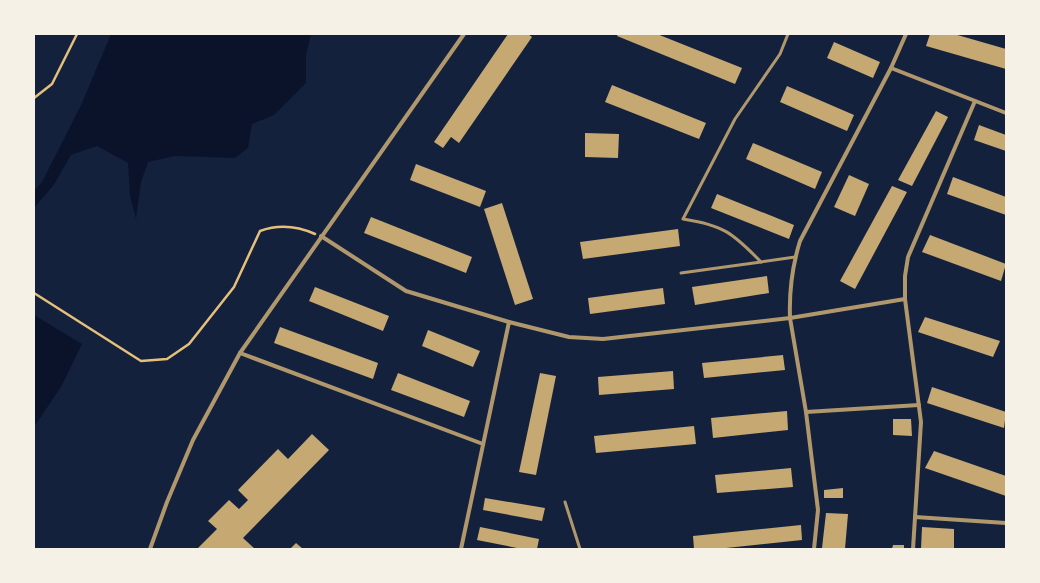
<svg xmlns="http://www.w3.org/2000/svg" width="1040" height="583" font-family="Cabin,sans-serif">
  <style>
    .water { fill: #0b132b }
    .building { fill: #c6a872 }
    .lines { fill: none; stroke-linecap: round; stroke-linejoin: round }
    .path { stroke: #e5c07b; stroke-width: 2.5 }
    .service { stroke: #b1986c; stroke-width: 3 }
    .minor { stroke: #b1986c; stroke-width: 4 }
  </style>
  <rect width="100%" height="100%" fill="#14213d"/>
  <g class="water">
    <polygon points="111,34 311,34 306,55 306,83 274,115 252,124 248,148 235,158 175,156 148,162 141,182 136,219 130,196 128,163 97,146 71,155 53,186 34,208 34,191 42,182 82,103"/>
    <polygon points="34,315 82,344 61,387 34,427"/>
  </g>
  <g class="building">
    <polygon points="508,34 528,34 532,37 459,143 451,137 443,148 434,142"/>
    <polygon points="618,34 657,34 742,68 735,84 617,36"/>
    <polygon points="930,34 954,34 1006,49 1006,69 926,46"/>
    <polygon points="834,42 880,62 873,78 827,58"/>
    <polygon points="612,85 706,123 699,139 605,102"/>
    <polygon points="787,86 854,115 847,131 780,102"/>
    <polygon points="936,111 948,117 912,186 898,180"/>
    <polygon points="979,125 1006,135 1006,151 974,140"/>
    <polygon points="585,133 619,134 618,158 585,157"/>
    <polygon points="753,143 822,172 815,189 746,159"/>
    <polygon points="416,164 486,191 480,207 410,180"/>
    <polygon points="849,175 869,184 855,216 834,207"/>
    <polygon points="953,177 1006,197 1006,215 947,194"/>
    <polygon points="892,186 907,192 855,289 840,281"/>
    <polygon points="717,194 794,225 789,239 711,208"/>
    <polygon points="502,203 533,299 515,305 484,209"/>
    <polygon points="371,217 472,257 466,273 364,233"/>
    <polygon points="678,229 680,246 583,259 580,242"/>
    <polygon points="930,235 1006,264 1001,281 922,252"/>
    <polygon points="767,276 769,293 695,305 692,287"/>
    <polygon points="315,287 389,316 383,331 309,301"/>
    <polygon points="663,288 665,304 590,314 588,298"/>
    <polygon points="925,317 1000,341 993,357 918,332"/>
    <polygon points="280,327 378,363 373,379 274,343"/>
    <polygon points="428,330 480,351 473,367 422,346"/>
    <polygon points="783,355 785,370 704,378 702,363"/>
    <polygon points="673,371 674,389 599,395 598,377"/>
    <polygon points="398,373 470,401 464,417 391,390"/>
    <polygon points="540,373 556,376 536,475 519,472"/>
    <polygon points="932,387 1006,412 1004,428 927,403"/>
    <polygon points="787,411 788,430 713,438 711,418"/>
    <polygon points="893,419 911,419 912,436 893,435"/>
    <polygon points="694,426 696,444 596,453 594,436"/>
    <polygon points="312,434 329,450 243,538 255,549 197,549 217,529 208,521 229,500 239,509 248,500 238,490 278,449 288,459"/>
    <polygon points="934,451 1006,476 1006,496 925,468"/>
    <polygon points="791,468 793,487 717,493 715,475"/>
    <polygon points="843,488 843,498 824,498 824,490"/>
    <polygon points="485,498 545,508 542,521 483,510"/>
    <polygon points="826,513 848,514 845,549 822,548"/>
    <polygon points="801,525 802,540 717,549 694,549 693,536"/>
    <polygon points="480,527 539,539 537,549 522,549 477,540"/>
    <polygon points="922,527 954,529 954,549 921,549"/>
    <polygon points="296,543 303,549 290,549"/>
    <polygon points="893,545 904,545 904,549 892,549"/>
  </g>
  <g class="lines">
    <g class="path">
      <polyline points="34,98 52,84 77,34"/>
      <path d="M34,293L141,361L167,359L189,344L234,287L260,231C279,224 297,226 315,234"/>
    </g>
    <g class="service">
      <path d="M788,34L780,54L735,119L683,219C723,225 733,233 761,262L795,257"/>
      <polyline points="681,273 761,262"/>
      <polyline points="565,502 580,549"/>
    </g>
    <g class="minor">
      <polyline points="891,68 1006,113"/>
      <polyline points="321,236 406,291 509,322 569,337 603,339 790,318 806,412 818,510 814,549"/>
      <path d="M905,299L790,318C789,291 792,267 800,241L891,68L906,34"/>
      <polyline points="240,353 483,444"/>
      <polyline points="806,412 919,405"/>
      <polyline points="915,517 1006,523"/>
      <polyline points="150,549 167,502 193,440 240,353 464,34"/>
      <polyline points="461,549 509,322"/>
      <polyline points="913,549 921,422 905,299 905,276 908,257 975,101"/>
    </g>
  </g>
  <rect width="1040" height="583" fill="none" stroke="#f6f1e7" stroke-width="70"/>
</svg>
